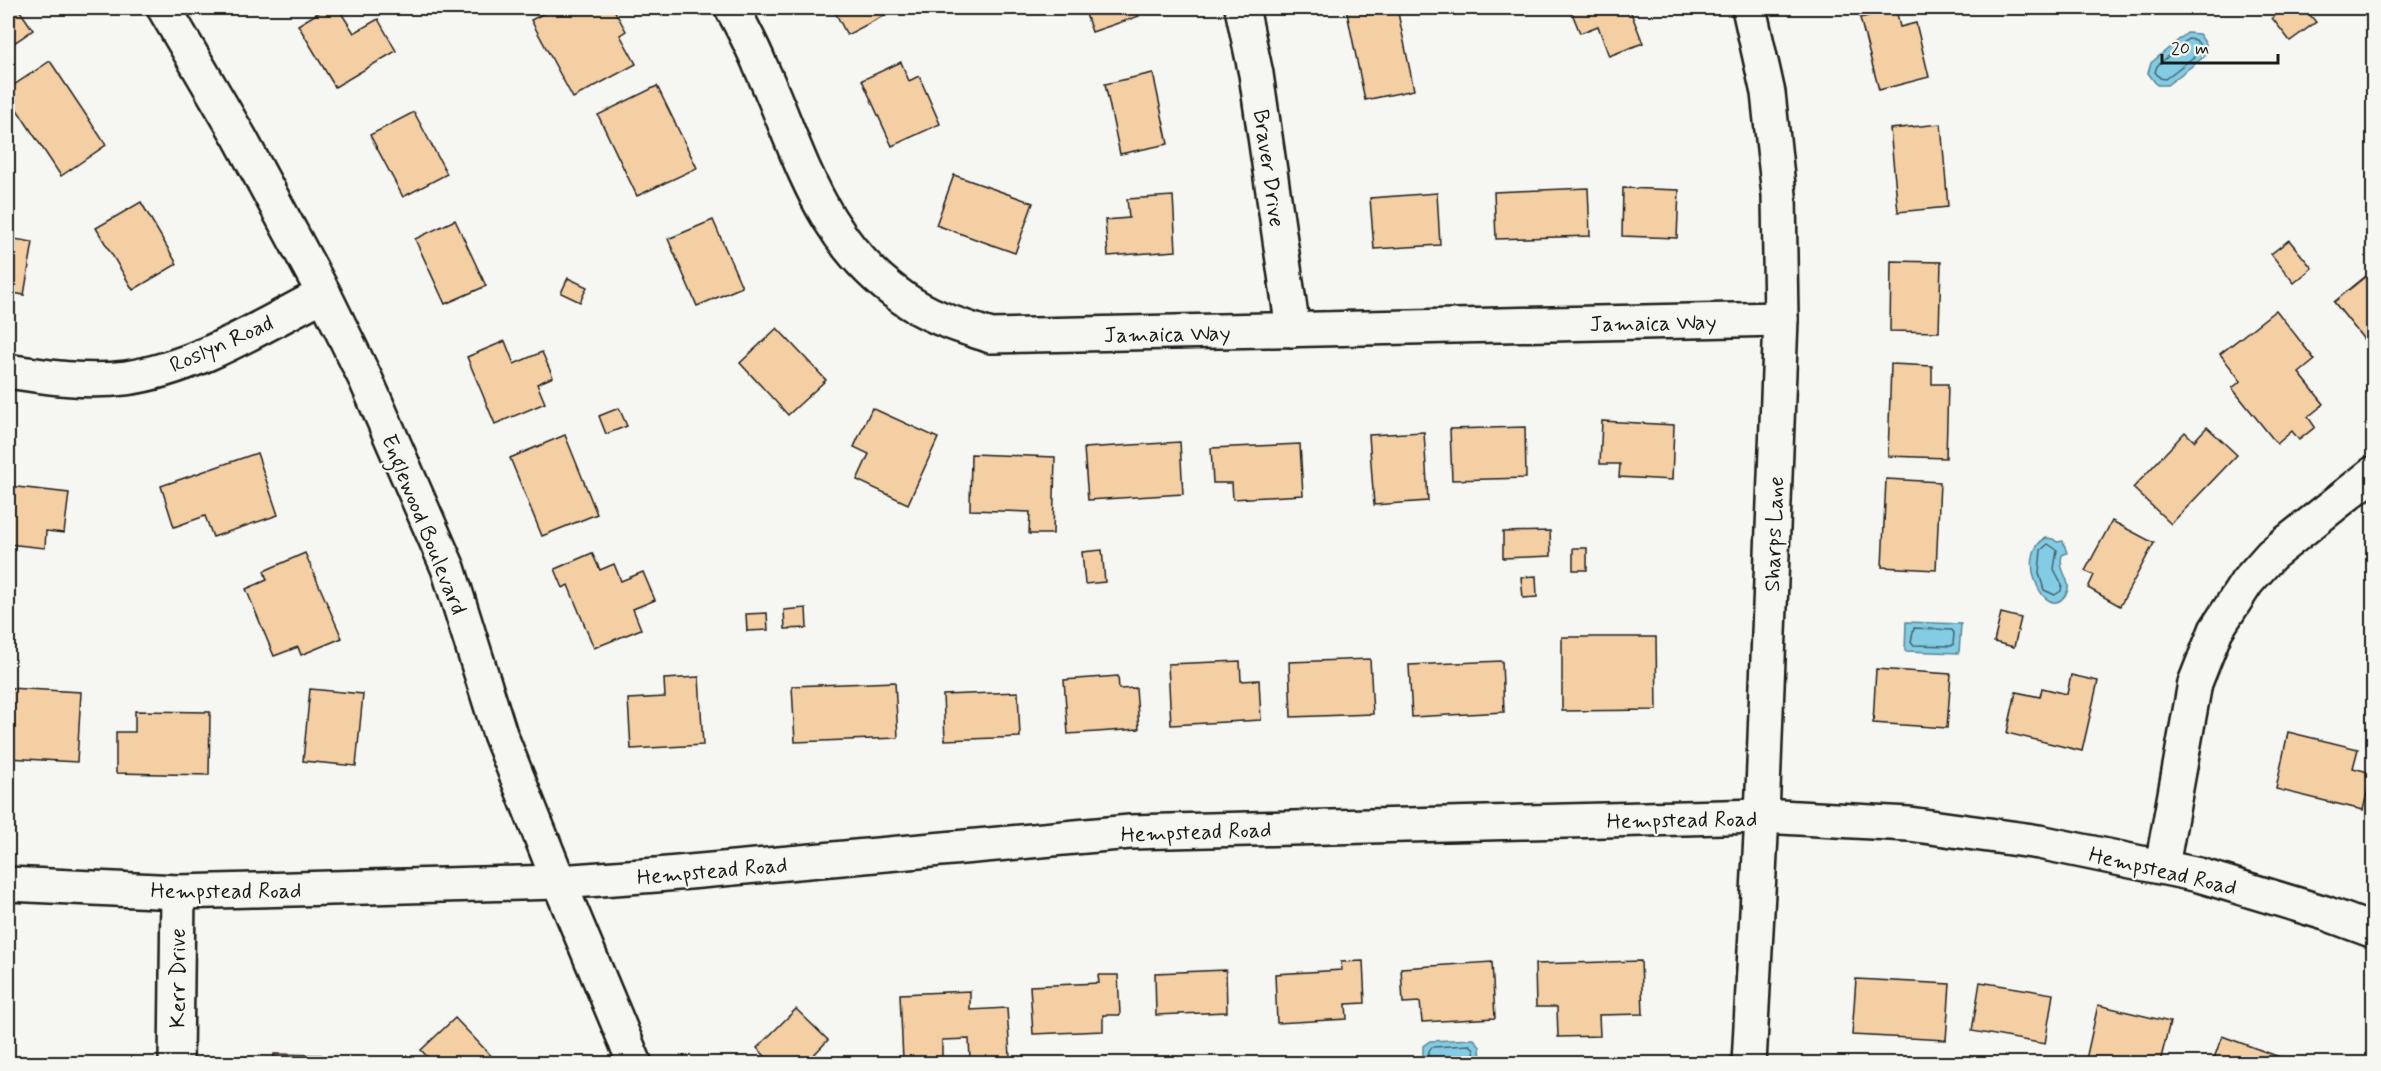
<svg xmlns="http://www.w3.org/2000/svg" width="2381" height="1071" font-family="Mynerve,sans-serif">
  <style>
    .water { fill: #83cce4; stroke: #5a8694; stroke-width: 1.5 }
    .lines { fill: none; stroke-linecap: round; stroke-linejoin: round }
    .shore { stroke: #45626c; stroke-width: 1.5 }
    .building { fill: #f4cfa4; stroke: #1c1c1c; stroke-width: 1.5 }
    .minor-casing { stroke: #1c1c1c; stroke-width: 38 }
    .minor { stroke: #f6f6f2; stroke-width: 33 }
    .labels { text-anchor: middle; stroke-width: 4.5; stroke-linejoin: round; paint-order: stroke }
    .street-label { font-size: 22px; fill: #1c1c1c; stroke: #f6f6f2 }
  </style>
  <rect width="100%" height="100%" fill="#f6f6f2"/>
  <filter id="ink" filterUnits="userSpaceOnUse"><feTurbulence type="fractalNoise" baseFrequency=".0167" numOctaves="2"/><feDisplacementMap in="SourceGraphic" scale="12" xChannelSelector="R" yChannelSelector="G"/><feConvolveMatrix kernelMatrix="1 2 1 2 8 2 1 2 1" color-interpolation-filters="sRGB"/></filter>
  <g filter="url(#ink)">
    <g class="water">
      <polygon points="2187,33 2199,34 2206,44 2205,56 2167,85 2157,85 2148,73 2151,63"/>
      <path d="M2046,538L2053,539L2057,542L2063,541L2067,553L2062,555C2057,571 2074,582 2066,594C2046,626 2014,554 2046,538Z"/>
      <polygon points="1906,622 1961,624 1959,653 1905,651"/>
      <polygon points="1474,1039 1480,1047 1481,1061 1478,1063 1425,1064 1423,1062 1423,1046 1430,1041"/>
    </g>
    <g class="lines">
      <g class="shore">
        <polygon points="2188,39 2196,40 2200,46 2199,53 2165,79 2160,78 2155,72 2157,66"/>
        <polygon points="2048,544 2057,550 2054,569 2062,585 2061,591 2055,595 2044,590 2039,573 2041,550"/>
        <polygon points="1914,628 1952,630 1954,633 1953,645 1951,646 1913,645 1911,642"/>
        <polyline points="1429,1064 1429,1051 1432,1047 1470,1045 1474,1049 1475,1064"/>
      </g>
    </g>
    <g class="building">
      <polygon points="8,8 18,8 33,30 8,47"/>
      <polygon points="326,8 338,8 354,33 378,19 396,51 335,87 298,25"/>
      <polygon points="554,8 613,8 626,31 620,35 636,64 573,98 531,20"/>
      <polygon points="833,8 889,8 891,12 847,35"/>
      <polygon points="1084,8 1137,8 1139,16 1092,32"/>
      <polygon points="1346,8 1397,8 1414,90 1365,100"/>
      <polygon points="1570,8 1629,8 1643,43 1609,56 1598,26 1580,33"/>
      <polygon points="2286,8 2304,8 2316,22 2290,41 2272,18"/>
      <polygon points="1896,9 1900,27 1916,23 1929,77 1879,90 1860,18"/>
      <polygon points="50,61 106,145 61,176 8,96 8,89"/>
      <polygon points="901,62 909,81 919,76 940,124 892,146 862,80"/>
      <polygon points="1153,73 1168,144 1120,154 1105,84"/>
      <polygon points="657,86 697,168 637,196 598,115"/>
      <polygon points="414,112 447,174 403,197 370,135"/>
      <polygon points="1941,124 1948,207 1898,212 1890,129"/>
      <polygon points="954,175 1033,203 1015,253 936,225"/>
      <polygon points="1588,188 1590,236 1496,239 1494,192"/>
      <polygon points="1623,188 1679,190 1677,238 1622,236"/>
      <polygon points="1437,193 1440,245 1374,249 1370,198"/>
      <polygon points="1173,196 1176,251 1108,256 1105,220 1129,218 1127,199"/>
      <polygon points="141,202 177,264 133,290 96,228"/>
      <polygon points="455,220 486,286 445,304 415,239"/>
      <polygon points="713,220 742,287 697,306 668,239"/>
      <polygon points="8,238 33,242 24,295 8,292"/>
      <polygon points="2289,240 2312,268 2294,283 2271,254"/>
      <polygon points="1891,261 1941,262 1939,332 1890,331"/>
      <polygon points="2366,276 2374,285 2374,352 2334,302"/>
      <polygon points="568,278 587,287 580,302 561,293"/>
      <polygon points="2276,310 2315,360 2299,373 2324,404 2308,417 2315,427 2299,440 2292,431 2277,444 2232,388 2241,381 2220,354"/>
      <polygon points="777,328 826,380 788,415 740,363"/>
      <polygon points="505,341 514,364 542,352 553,377 537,384 545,403 495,424 467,357"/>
      <polygon points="1891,364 1932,366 1932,384 1948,384 1946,458 1888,456"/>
      <polygon points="619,408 627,426 606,434 599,416"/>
      <polygon points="872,408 938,438 908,504 857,480 869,454 854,447"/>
      <polygon points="1602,421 1674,425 1672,480 1619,477 1620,464 1600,464"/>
      <polygon points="1525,427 1526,478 1452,480 1450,429"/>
      <polygon points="2207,427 2237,455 2171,524 2133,488 2185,432 2194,441"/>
      <polygon points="1424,432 1428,501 1374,505 1369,435"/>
      <polygon points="565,435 597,514 542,536 510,458"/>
      <polygon points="1180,442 1183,494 1088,500 1084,448"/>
      <polygon points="1300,444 1303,495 1233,499 1232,483 1213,483 1211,448"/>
      <polygon points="257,453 278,515 213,537 205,516 174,527 161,486"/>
      <polygon points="971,454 1055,457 1053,534 1029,534 1030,512 970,510"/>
      <polygon points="1886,479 1940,482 1936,570 1882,567"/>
      <polygon points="8,486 69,493 64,533 46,531 45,548 8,544"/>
      <polygon points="2112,521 2154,543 2120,606 2088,588 2094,575 2085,571"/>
      <polygon points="1550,531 1551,556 1503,558 1503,532"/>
      <rect x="1573" y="548" width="14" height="22"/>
      <polygon points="1102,550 1105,582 1085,584 1082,552"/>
      <polygon points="305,553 342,638 301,655 298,647 274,656 246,589 267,580 264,571"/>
      <polygon points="592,553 600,570 614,564 621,581 643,572 655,600 633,609 641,629 594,648 568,585 563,588 555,569"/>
      <polygon points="1536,576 1537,597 1523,598 1521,577"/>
      <polygon points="806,608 807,628 785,629 784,610"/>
      <polygon points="767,613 768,630 747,631 746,614"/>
      <polygon points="2001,613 2021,618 2014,647 1994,642"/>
      <polygon points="1562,637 1656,637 1657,710 1562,711"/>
      <polygon points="1370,659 1373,714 1291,717 1289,662"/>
      <polygon points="1240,661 1241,681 1259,680 1261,720 1171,725 1168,664"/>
      <polygon points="1502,661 1504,712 1412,717 1409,665"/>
      <polygon points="1876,669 1951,674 1947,728 1873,723"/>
      <polygon points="2071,675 2098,681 2082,751 2007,733 2016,692 2040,697 2042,688 2067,694"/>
      <polygon points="1118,676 1119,689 1136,688 1139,729 1068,734 1064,680"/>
      <polygon points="699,677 703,745 631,749 628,699 665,697 664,679"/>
      <polygon points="895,682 898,738 795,742 792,686"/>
      <polygon points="8,688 81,692 77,762 8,758"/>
      <polygon points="310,689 363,694 356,766 303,761"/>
      <polygon points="1018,692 1020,737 945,740 943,695"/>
      <polygon points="135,711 210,712 209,775 116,773 116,732 135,732"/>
      <polygon points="2288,732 2358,749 2353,768 2372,773 2363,810 2276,789"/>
      <polygon points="1363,961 1365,1003 1346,1004 1347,1019 1277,1023 1275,974 1342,970 1341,962"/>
      <polygon points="1641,961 1643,1014 1599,1015 1600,1036 1558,1037 1557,1007 1536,1007 1535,964"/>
      <polygon points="1492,962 1495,1018 1422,1022 1420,1002 1403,1003 1401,968"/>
      <polygon points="1226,970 1227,1012 1156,1015 1155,973"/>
      <polygon points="1098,975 1118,975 1120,1015 1103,1015 1103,1031 1033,1034 1030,986 1099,983"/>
      <polygon points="1856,979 1950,984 1946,1040 1852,1035"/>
      <polygon points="1980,982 2053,994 2045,1044 1972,1031"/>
      <polygon points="970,991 970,1010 1007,1008 1010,1057 970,1059 969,1039 942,1040 942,1058 903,1060 900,994"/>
      <polygon points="2098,1005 2170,1022 2160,1062 2144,1058 2143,1064 2085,1064"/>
      <polygon points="796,1009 828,1040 805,1064 773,1064 757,1048"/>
      <polygon points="455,1018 499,1064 434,1064 421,1050"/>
      <polygon points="2222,1036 2296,1063 2212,1064"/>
      <polygon points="274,1054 321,1055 321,1064 274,1064"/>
    </g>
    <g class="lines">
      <defs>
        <g id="minor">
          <polyline points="164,8 240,138 324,294 366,380 448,568 500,734 559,882 635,1064"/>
          <path d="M732,8C742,27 752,45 760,65C801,154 817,238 903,298C929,317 961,326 991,336L1781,319"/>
          <polyline points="1242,8 1256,74 1293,330"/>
          <path d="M8,371C47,377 86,383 126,378C197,368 261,326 324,294"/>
          <polyline points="2162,866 2195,683 2216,630 2247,582 2271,555 2374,473"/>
          <polyline points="8,884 178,892 559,882 656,875 1130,832 1762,816 1909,824 2039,842 2199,875 2325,913 2374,931"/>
          <polyline points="176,1064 178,892"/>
          <polyline points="1749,1064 1762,816 1781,319 1779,195 1768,93 1749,8"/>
        </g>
      </defs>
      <use href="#minor" class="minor-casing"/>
      <use href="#minor" class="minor"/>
    </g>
  </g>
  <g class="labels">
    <g class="street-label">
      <text transform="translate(1270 168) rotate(82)" y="8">Braver Drive</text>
      <text transform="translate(1653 322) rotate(-1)" y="8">Jamaica Way</text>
      <text transform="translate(1167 333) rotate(-1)" y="8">Jamaica Way</text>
      <text transform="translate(221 343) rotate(-24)" y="8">Roslyn Road</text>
      <text transform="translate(425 524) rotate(68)" y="8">Englewood Boulevard</text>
      <text transform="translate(1773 534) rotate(-88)" y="8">Sharps Lane</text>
      <text transform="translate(1682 819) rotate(-1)" y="8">Hempstead Road</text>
      <text transform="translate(1196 831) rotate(-2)" y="8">Hempstead Road</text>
      <text transform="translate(712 870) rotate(-5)" y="8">Hempstead Road</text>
      <text transform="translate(2163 870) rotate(13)" y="8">Hempstead Road</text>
      <text x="226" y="898">Hempstead Road</text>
      <text transform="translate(177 978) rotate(-90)" y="8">Kerr Drive</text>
    </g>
  </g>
  <rect width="2381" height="1071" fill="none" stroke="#f6f6f2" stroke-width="30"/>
  <rect x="15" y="15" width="2351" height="1041" fill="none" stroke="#1c1c1c" stroke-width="2" filter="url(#ink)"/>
  <path d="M2162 54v9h116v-9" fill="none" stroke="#1c1c1c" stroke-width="3"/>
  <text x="2171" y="54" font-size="18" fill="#1c1c1c" stroke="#f6f6f2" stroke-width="4.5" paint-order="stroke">20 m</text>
</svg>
